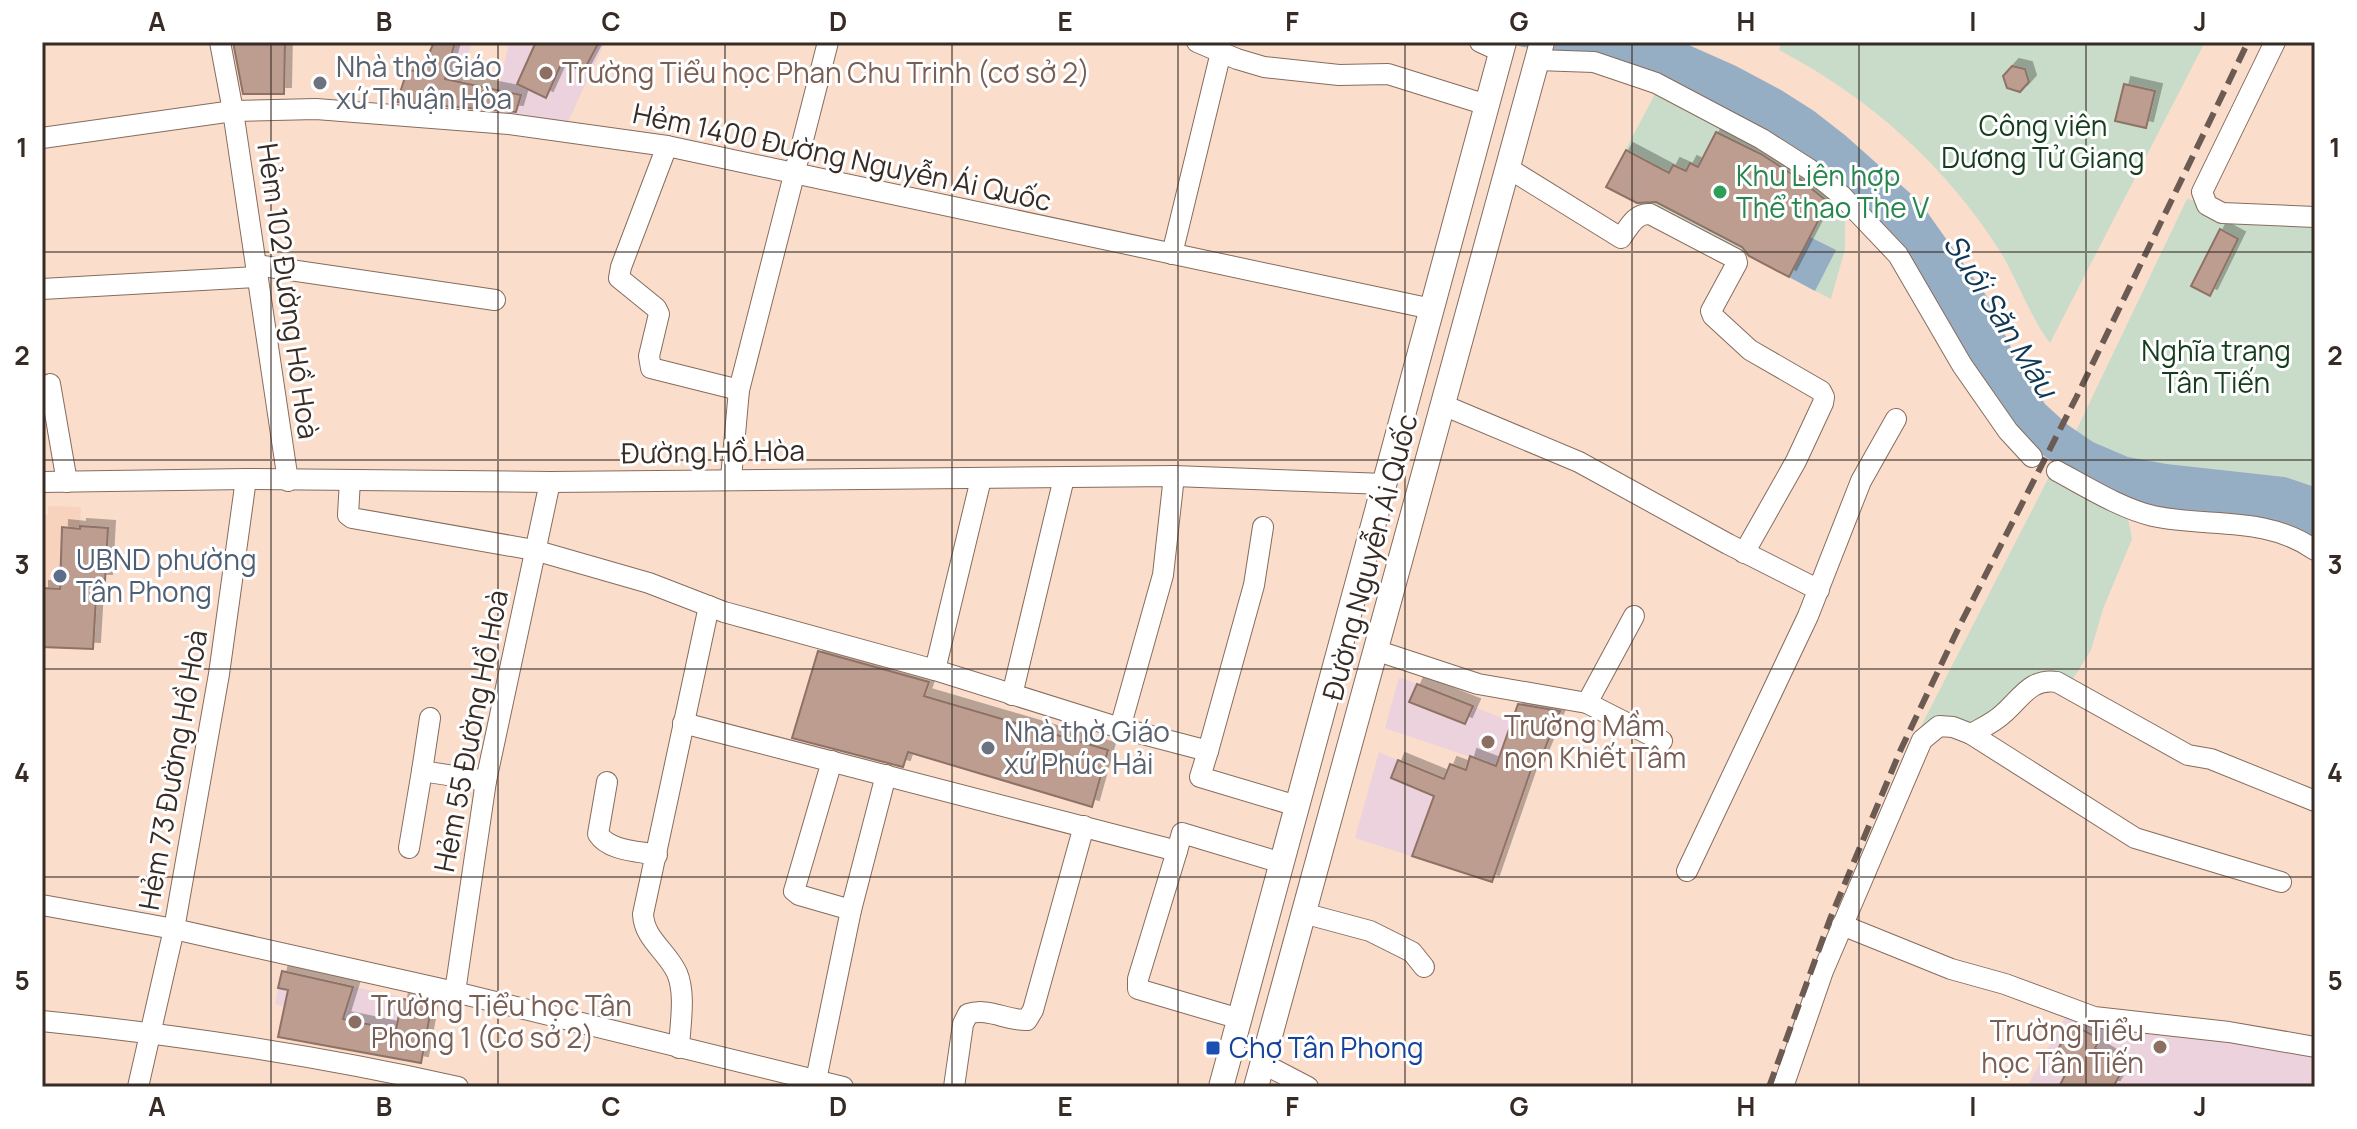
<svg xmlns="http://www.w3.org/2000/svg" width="2357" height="1129" font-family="Manrope,sans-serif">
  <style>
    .built { fill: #f7d2bd }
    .education { fill: #ebd2dc }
    .green { fill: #c8dcc9 }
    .water { fill: #96aec4 }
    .building { fill: #bd9d90; stroke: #8f7266; stroke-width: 2; filter: url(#shadow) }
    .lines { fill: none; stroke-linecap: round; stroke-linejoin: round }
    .minor-casing { stroke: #866c5d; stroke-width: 22 }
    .major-casing { stroke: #866c5d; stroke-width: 26 }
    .minor { stroke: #fff; stroke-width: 20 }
    .major { stroke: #fff; stroke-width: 24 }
    .rail { stroke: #6c5b52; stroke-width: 6; stroke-dasharray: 16 8; stroke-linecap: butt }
    .grid { fill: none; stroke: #372b25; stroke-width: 2; stroke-opacity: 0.55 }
    .education-dot { fill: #8d6e63; stroke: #fff; stroke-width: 3 }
    .worship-dot { fill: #6b7280; stroke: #fff; stroke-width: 3 }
    .leisure-dot { fill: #2e9e5b; stroke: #fff; stroke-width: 3 }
    .service-dot { fill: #5c6f8a; stroke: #fff; stroke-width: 3 }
    .transit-dot { fill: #1a4fb4; stroke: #fff; stroke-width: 3 }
    .labels { text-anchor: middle; stroke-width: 6; stroke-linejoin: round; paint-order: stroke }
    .worship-label { font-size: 28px; fill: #5b616d; stroke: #fff; text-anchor: start }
    .education-label { font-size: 28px; fill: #785e54; stroke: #fff; text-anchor: start }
    .park-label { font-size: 28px; fill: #153d1d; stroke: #fff }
    .street-label { font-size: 28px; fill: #372b25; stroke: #fff }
    .leisure-label { font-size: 28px; fill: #27864d; stroke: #fff; text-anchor: start }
    .service-label { font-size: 28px; fill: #4e5e75; stroke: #fff; text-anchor: start }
    .transit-label { font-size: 28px; fill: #164399; stroke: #fff; text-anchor: start }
    .water-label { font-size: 30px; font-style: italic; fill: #0e3756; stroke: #fff }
    .neatline { fill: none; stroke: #372b25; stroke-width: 3 }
    .grid-label { font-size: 26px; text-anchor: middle; font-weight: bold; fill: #372b25 }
  </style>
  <defs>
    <filter id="shadow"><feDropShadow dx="7" dy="-7" stdDeviation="0" flood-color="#0004"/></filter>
  </defs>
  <rect width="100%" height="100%" fill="#fbddcc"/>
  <polygon class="built" points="48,506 81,507 77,580 97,581 93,649 42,647 42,515 48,515"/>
  <g class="education">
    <polygon points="434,42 472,42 453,110 397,102 407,71 422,70"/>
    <polygon points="509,42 605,42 566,126 493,116"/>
    <polygon points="1399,677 1512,722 1520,700 1561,708 1537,768 1532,767 1492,882 1355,838 1379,752 1444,779 1450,764 1466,770 1470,757 1385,728"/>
    <polygon points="282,971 432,1004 421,1063 278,1037 285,1007 275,1004"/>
    <polygon points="2066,1015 2160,1032 2315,1054 2315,1087 2027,1087"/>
  </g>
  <g class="green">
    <path d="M1781,42H2205L2050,343C2029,315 2018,281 2000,251C1944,164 1870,98 1779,50Z"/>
    <polygon points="1656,92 1780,158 1845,209 1845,249 1831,299 1653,207 1642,206 1606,187"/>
    <polygon points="2187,199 2315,225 2315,487 2285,477 2167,464 2128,457 2093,442 2076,431"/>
    <polygon points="2049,477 2127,514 2132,539 2103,609 2091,650 2071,682 2044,671 1976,723 1917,734"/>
  </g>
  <g class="water">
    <path d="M1505,42H1682L1736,66L1781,90L1814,111L1846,136L1920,202L1990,301L2011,348L2045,404L2068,425L2093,442L2128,457L2167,464L2285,477L2315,487V541C2219,522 2106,510 2029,444L1846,190L1597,55L1523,47Z"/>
    <polygon points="1810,237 1836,250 1815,291 1789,277"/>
  </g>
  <g class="building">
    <polygon points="233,42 285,42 284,94 243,94"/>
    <polygon points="434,42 455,42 445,79 521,95 516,112 397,102 407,71 422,70"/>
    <polygon points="532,42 599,42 583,72 563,60 546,98 517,84 535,44"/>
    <polygon points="2012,66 2025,69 2029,82 2020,92 2007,88 2003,76"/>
    <polygon points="2124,84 2155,91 2146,128 2115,121"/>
    <polygon points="1716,132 1761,154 1801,180 1828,202 1789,277 1749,256 1742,247 1656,202 1637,203 1606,187 1626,150 1669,173 1673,165 1686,171 1690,163 1698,167"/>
    <polygon points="2220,229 2238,239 2210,296 2191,286"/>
    <polygon points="80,526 108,528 105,581 97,581 93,649 42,647 42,588 60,589 62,527 80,529"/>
    <polygon points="818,651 929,682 924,696 1108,750 1092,807 908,752 903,767 792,738"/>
    <polygon points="1417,684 1473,706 1465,724 1409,702"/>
    <polygon points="1518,704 1560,711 1537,768 1532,767 1492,882 1412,856 1434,796 1391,778 1398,760 1444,779 1450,764 1466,770 1470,756 1496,766"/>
    <polygon points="282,971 353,987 343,1019 396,1030 402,999 432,1004 421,1063 278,1037 288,990 278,988"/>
    <polygon points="2071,1024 2100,1039 2095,1048 2125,1066 2113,1087 2059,1087 2070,1065 2054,1057"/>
  </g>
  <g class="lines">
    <defs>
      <g id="minor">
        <polyline points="220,42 233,111 288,481"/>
        <polyline points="1197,42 1237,59 1264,67 1339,75 1388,74 1487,105"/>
        <polyline points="1480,42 1502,52"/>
        <polyline points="2275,42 2202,192 2207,205 2222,213 2315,217"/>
        <polyline points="1537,60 1594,62 1656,83 1762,139 1809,169 1841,195 1898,255 1962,365 2008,431 2032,457"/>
        <polyline points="42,138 233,111 316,109 509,124 667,146 1432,309"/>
        <polyline points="667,146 621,267 619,278 656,308 659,314 649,356 651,368 739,390"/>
        <path d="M1508,168L1621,238C1629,227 1635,213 1650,214L1736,259L1737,263L1711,311L1713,316L1750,350L1821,391L1824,397L1823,403L1796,461L1744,553"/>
        <polyline points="1172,254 1221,52"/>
        <polyline points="256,265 495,300"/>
        <polyline points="42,289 257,277"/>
        <polyline points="50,384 67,482"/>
        <polyline points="1443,405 1579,462 1728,544 1819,590"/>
        <path d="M2057,471C2087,487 2120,508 2153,516C2208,528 2265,515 2315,550"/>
        <polyline points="731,478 739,390 828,42"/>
        <polyline points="350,480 348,515 352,518 534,550 649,583 724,612 935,670 1120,728 1208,751 1254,585 1263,527"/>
        <polyline points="42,482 246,479 550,482 1174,476 1385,484"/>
        <polyline points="1375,650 1478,684 1587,703 1662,741"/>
        <polyline points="935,670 981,479"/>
        <polyline points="1012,695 1064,478"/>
        <polyline points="1587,703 1634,616"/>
        <polyline points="430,718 422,771 486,781"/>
        <polyline points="683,723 1177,851 1138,979 1138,989 1240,1019"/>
        <polyline points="1120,728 1163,575 1174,476"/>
        <path d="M1971,734C1982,728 1995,722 2004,713C2022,697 2031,678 2057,682L2188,755L2211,759L2315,801"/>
        <polyline points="1208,751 1200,777 1297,806"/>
        <polyline points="832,761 794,891 799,895 851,910"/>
        <path d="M607,782L598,834C609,851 638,851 657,855"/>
        <polyline points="409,848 422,771"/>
        <polyline points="1177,851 1182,833 1282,863"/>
        <polyline points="1687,871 1808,616 1861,481 1896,419"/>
        <polyline points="42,905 174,929 455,992 843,1087"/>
        <polyline points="1303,913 1370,931 1412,952 1424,967"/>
        <polyline points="1842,925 1951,969 2005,984 2094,1017 2229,1032 2315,1047"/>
        <polyline points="455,992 486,781 550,482"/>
        <path d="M42,1021C181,1035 321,1056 458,1087"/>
        <path d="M679,1048C680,1025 686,994 677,973C667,951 644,939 643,914L709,606"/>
        <polyline points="1262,1063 1308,1087"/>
        <polyline points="816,1080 851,910 886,775"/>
        <polyline points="138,1087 174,929 219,674 246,479"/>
        <path d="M954,1087L963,1024L968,1014C988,1007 1007,1021 1027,1020L1033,1010L1084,826"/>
        <polyline points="1783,1087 1823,971 1922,740 1939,726 1953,727 1971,734 2135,838 2281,882"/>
      </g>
      <g id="major">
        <polyline points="1221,1087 1504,42"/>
        <polyline points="1256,1087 1542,42"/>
      </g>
    </defs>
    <use href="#minor" class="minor-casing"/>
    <use href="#major" class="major-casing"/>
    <use href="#minor" class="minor"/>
    <use href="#major" class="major"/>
    <polyline class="rail" points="1769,1087 1830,919 1901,749 1960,625 2076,398 2248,42"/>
  </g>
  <path class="grid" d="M271,42V1087M498,42V1087M725,42V1087M952,42V1087M1178,42V1087M1405,42V1087M1632,42V1087M1859,42V1087M2086,42V1087M42,252H2315M42,460H2315M42,669H2315M42,877H2315"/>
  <g class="education-dot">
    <circle cx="546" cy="73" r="8"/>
    <circle cx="1488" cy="742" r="8"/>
    <circle cx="355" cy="1022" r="8"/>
    <circle cx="2160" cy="1047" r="8"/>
  </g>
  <g class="worship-dot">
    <circle cx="320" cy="83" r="8"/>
    <circle cx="988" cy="748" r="8"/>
  </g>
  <circle class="leisure-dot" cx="1720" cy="192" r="8"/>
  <circle class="service-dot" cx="60" cy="576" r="8"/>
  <rect class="transit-dot" x="1205" y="1040" width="16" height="16" rx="4"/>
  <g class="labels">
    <g class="worship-label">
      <text x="336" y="77">Nhà thờ Giáo<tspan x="336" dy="32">xứ Thuận Hòa</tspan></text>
      <text x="1004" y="742">Nhà thờ Giáo<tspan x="1004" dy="32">xứ Phúc Hải</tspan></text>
    </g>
    <g class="education-label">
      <text x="562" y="83">Trường Tiểu học Phan Chu Trinh (cơ sở 2)</text>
      <text x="1504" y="736">Trường Mầm<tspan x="1504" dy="32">non Khiết Tâm</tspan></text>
      <text x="371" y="1016">Trường Tiểu học Tân<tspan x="371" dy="32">Phong 1 (Cơ sở 2)</tspan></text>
      <text x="2144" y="1041" text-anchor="end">Trường Tiểu<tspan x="2144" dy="32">học Tân Tiến</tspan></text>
    </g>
    <g class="park-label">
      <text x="2043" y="136">Công viên<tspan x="2043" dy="32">Dương Tử Giang</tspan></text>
      <text x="2216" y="361">Nghĩa trang<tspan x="2216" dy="32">Tân Tiến</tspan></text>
    </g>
    <g class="street-label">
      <text transform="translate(842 157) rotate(12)" y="10">Hẻm 1400 Đường Nguyễn Ái Quốc</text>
      <text transform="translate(288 291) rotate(82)" y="10">Hẻm 102 Đường Hồ Hoà</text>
      <text transform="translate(713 452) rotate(-1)" y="10">Đường Hồ Hòa</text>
      <text transform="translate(1370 557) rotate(-75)" y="10">Đường Nguyễn Ái Quốc</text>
      <text transform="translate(471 731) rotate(-79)" y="10">Hẻm 55 Đường Hồ Hoà</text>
      <text transform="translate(173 770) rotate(-80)" y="10">Hẻm 73 Đường Hồ Hoà</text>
    </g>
    <g class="leisure-label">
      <text x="1736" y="186">Khu Liên hợp<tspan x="1736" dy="32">Thể thao The V</tspan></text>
    </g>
    <g class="service-label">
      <text x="76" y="570">UBND phường<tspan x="76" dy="32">Tân Phong</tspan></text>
    </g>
    <g class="transit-label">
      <text x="1229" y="1058">Chợ Tân Phong</text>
    </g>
    <g class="water-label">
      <text transform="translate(2000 316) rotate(58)" y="10">Suối Săn Máu</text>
    </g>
  </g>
  <rect width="2357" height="1129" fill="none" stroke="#ffffff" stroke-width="88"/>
  <rect x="44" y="44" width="2269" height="1041" class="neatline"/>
  <g class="grid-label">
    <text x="157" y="31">A</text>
    <text x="384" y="31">B</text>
    <text x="611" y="31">C</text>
    <text x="838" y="31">D</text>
    <text x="1065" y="31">E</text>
    <text x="1292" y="31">F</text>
    <text x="1519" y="31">G</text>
    <text x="1746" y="31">H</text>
    <text x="1973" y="31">I</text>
    <text x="2200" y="31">J</text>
    <text x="22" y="157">1</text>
    <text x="2335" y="157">1</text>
    <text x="22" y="365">2</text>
    <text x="2335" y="365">2</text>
    <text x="22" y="574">3</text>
    <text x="2335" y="574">3</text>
    <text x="22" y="782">4</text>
    <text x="2335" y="782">4</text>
    <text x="22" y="990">5</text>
    <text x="2335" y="990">5</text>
    <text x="157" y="1116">A</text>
    <text x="384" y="1116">B</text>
    <text x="611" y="1116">C</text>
    <text x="838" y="1116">D</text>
    <text x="1065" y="1116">E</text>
    <text x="1292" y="1116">F</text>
    <text x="1519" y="1116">G</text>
    <text x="1746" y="1116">H</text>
    <text x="1973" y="1116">I</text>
    <text x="2200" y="1116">J</text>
  </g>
</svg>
